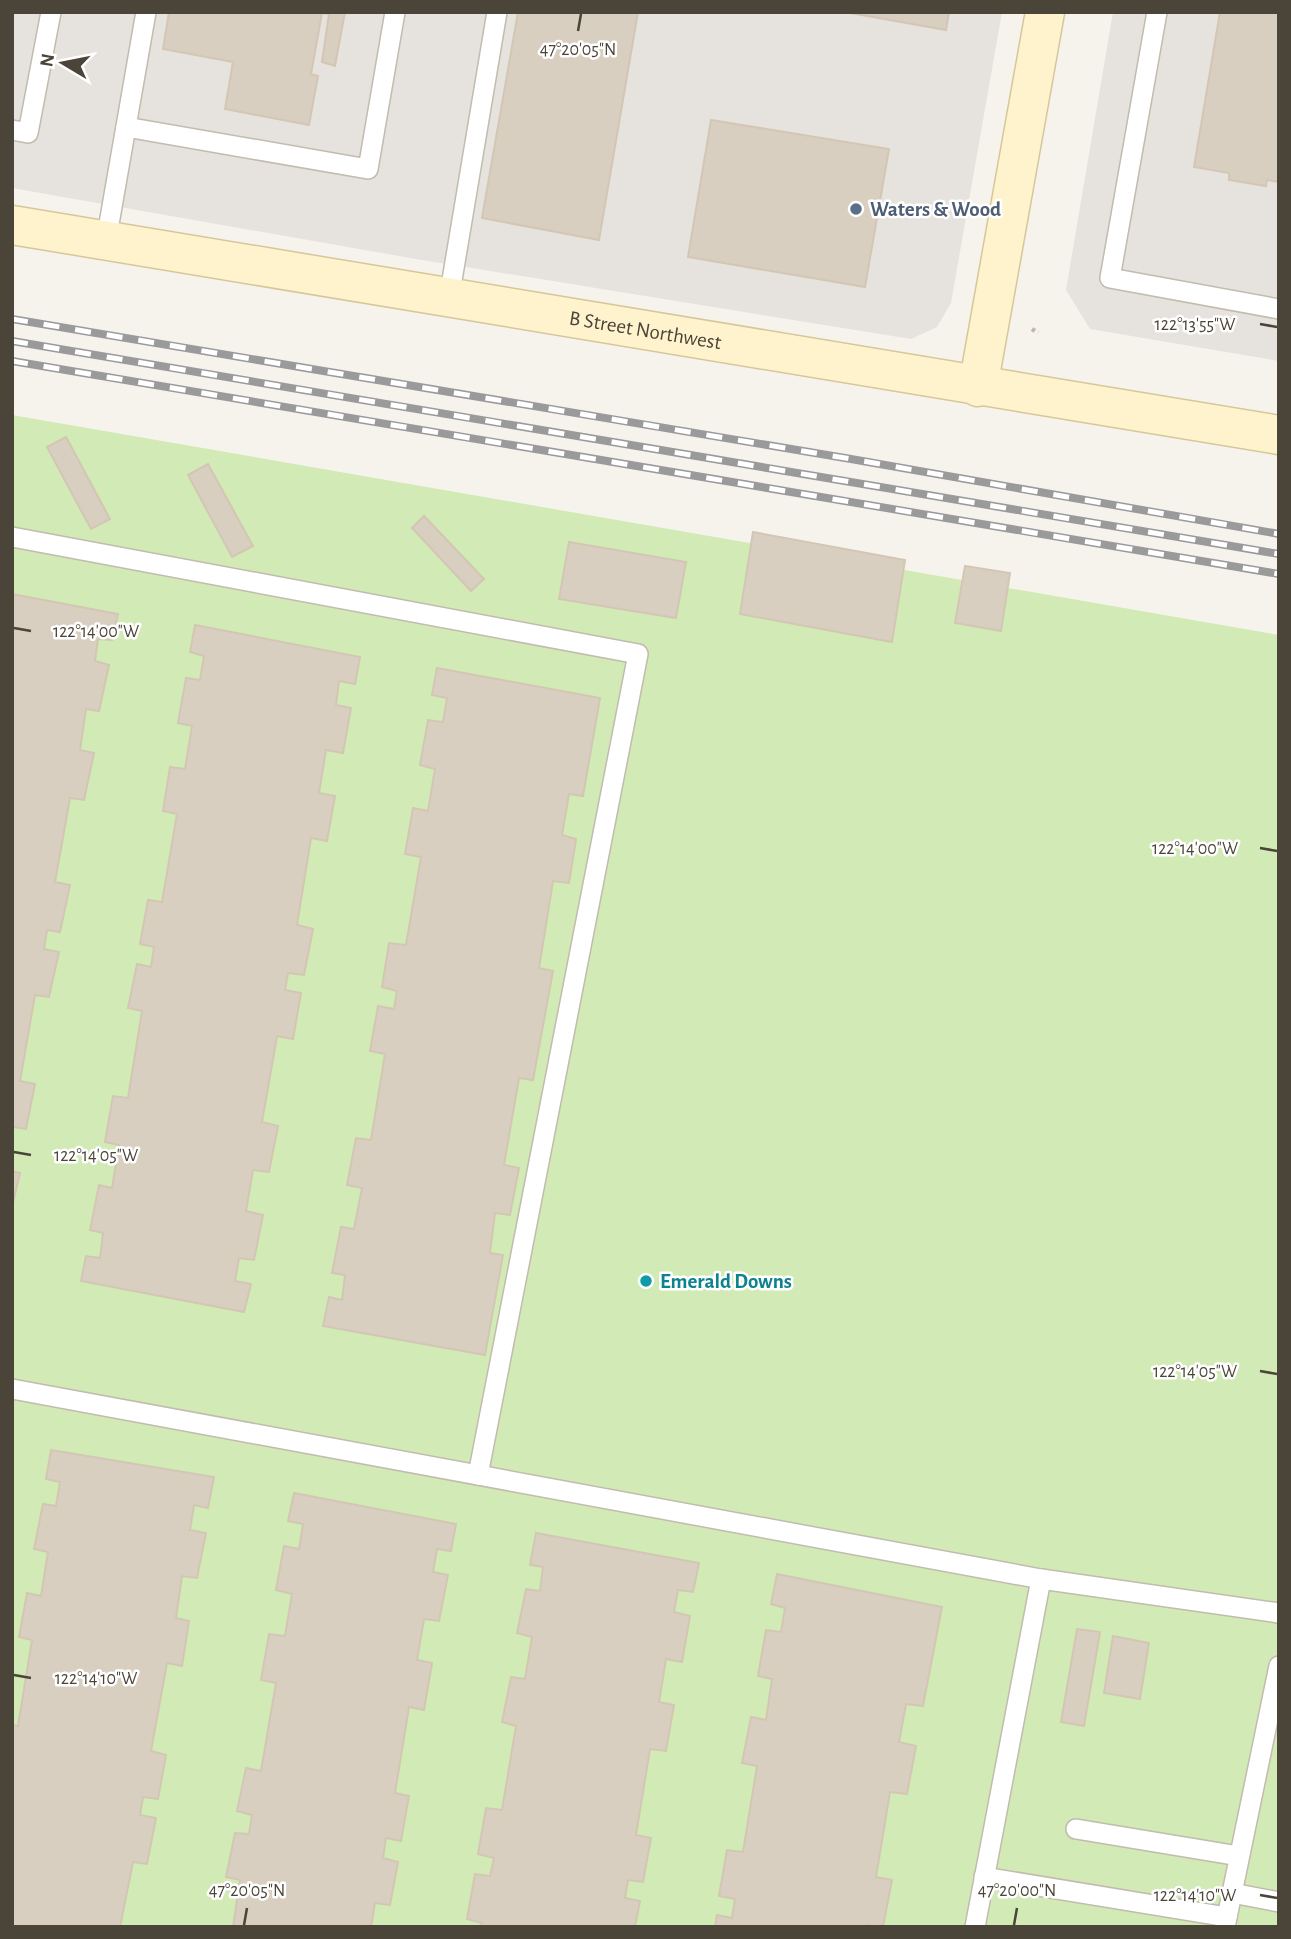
<svg xmlns="http://www.w3.org/2000/svg" width="1291" height="1939" font-family="'Alegreya Sans',sans-serif">
  <style>
    .industrial { fill: #e6e2dd }
    .green { fill: #d2eab5 }
    .building { fill: #d8cfc1; stroke: #d3c7b4; stroke-width: 2 }
    .lines { fill: none; stroke-linecap: round; stroke-linejoin: round }
    .lane-casing { stroke: #c2bbae; stroke-width: 22 }
    .secondary-casing { stroke: #d6c79b; stroke-width: 41 }
    .path { stroke: #c4b79f; stroke-width: 4.5; stroke-dasharray: 3.5 3.5; stroke-linecap: butt }
    .lane { stroke: #fff; stroke-width: 19 }
    .secondary { stroke: #fff3cd; stroke-width: 38 }
    .rail-casing { stroke: #9a9a9a; stroke-width: 8 }
    .rail { stroke: #fff; stroke-width: 5; stroke-dasharray: 16; stroke-linecap: butt }
    .ticks { fill: none; stroke: #4b4439; stroke-width: 2.5 }
    .service-dot { fill: #5c6f8a; stroke: #fff; stroke-width: 2.5 }
    .culture-dot { fill: #0f9aa8; stroke: #fff; stroke-width: 2.5 }
    .labels { text-anchor: middle; stroke-width: 5; stroke-linejoin: round; paint-order: stroke }
    .service-label { font-size: 21px; font-weight: bold; fill: #4e5e75; stroke: #fff; text-anchor: start }
    .street-label { font-size: 21px; fill: #4b4439; stroke: #fff }
    .culture-label { font-size: 21px; font-weight: bold; fill: #0d838f; stroke: #fff; text-anchor: start }
    .ticks-label { font-size: 18px; text-anchor: middle; fill: #4b4439; stroke: #fff; stroke-width: 5; stroke-linejoin: round; paint-order: stroke }
  </style>
  <rect width="100%" height="100%" fill="#f6f3ec"/>
  <g class="industrial">
    <polygon points="12,12 1002,12 951,303 937,327 911,339 416,259 12,188"/>
    <polygon points="1113,12 1279,12 1279,361 1090,329 1066,290"/>
  </g>
  <polygon class="green" points="12,415 1279,635 1279,1927 12,1927"/>
  <g class="building">
    <polygon points="169,12 345,12 335,66 322,62 329,14 322,13 311,74 318,76 309,125 225,109 233,62 163,49"/>
    <polygon points="518,12 638,12 599,240 482,218"/>
    <polygon points="845,12 949,12 946,30"/>
    <polygon points="1220,12 1279,12 1279,182 1267,180 1266,186 1229,180 1229,173 1194,167"/>
    <polygon points="711,120 889,149 865,287 688,257"/>
    <polygon points="66,437 110,519 91,529 47,447"/>
    <polygon points="208,464 253,546 232,557 188,475"/>
    <polygon points="424,516 484,579 471,591 412,528"/>
    <polygon points="753,532 905,560 892,642 740,614"/>
    <polygon points="569,542 686,562 676,618 559,599"/>
    <polygon points="965,566 1010,573 1001,631 955,623"/>
    <polygon points="12,594 118,614 112,640 98,639 95,661 109,665 99,711 86,709 80,750 94,753 84,800 70,798 55,882 70,885 60,932 47,930 44,949 59,952 49,997 35,995 20,1081 35,1084 26,1129 12,1127"/>
    <polygon points="195,625 360,657 355,684 339,681 336,705 351,708 343,753 326,750 319,793 335,796 327,841 311,838 297,925 313,929 304,975 288,973 285,990 301,993 293,1039 277,1036 262,1122 278,1126 269,1172 253,1170 246,1211 263,1215 254,1260 239,1258 235,1281 251,1284 244,1312 81,1281 86,1256 100,1258 103,1233 90,1230 99,1185 112,1188 119,1145 105,1142 113,1096 128,1098 142,1011 128,1008 137,964 151,967 154,947 140,944 148,900 162,902 177,814 163,811 170,767 185,769 192,726 178,723 186,678 200,680 204,656 190,652"/>
    <polygon points="437,668 600,698 583,796 569,794 562,835 576,839 569,883 553,881 539,968 553,971 533,1080 519,1078 504,1165 519,1168 510,1215 495,1213 490,1253 503,1255 485,1355 323,1326 329,1297 342,1300 345,1275 332,1273 341,1227 354,1229 362,1188 347,1185 356,1138 371,1140 385,1054 370,1051 378,1006 394,1009 397,991 382,987 389,943 406,945 421,857 405,854 413,808 428,811 435,769 420,765 428,720 443,722 447,698 432,695"/>
    <polygon points="12,1171 20,1173 12,1207"/>
    <polygon points="51,1450 214,1477 208,1508 194,1505 190,1530 206,1533 197,1578 182,1576 176,1618 189,1621 182,1666 167,1663 151,1751 166,1755 158,1799 143,1797 140,1815 156,1818 147,1864 133,1862 120,1927 12,1927 12,1725 18,1726 32,1640 19,1637 27,1593 41,1596 48,1552 34,1549 43,1504 56,1506 60,1482 46,1479"/>
    <polygon points="294,1493 456,1524 451,1551 437,1549 433,1572 448,1575 439,1621 424,1619 417,1660 432,1663 424,1710 409,1707 395,1793 409,1796 401,1841 386,1838 383,1858 398,1862 390,1905 375,1903 371,1927 233,1927 240,1880 226,1877 235,1833 249,1834 252,1815 237,1811 246,1768 261,1771 276,1683 261,1680 269,1634 285,1636 292,1594 276,1590 284,1546 299,1549 303,1524 288,1521"/>
    <polygon points="536,1533 699,1563 693,1592 678,1590 674,1612 690,1616 682,1662 666,1659 659,1702 674,1705 666,1751 650,1749 636,1835 651,1838 643,1882 628,1880 625,1898 640,1901 635,1927 481,1927 482,1923 467,1919 475,1874 490,1876 494,1858 478,1854 486,1808 502,1810 516,1726 502,1722 511,1677 525,1679 532,1637 517,1633 526,1589 540,1591 543,1567 530,1565"/>
    <polygon points="777,1574 942,1607 923,1706 906,1704 899,1742 916,1746 907,1794 890,1792 876,1877 892,1880 883,1927 867,1925 867,1927 715,1927 717,1915 732,1918 735,1899 719,1896 727,1850 743,1852 757,1766 742,1763 751,1717 766,1720 772,1679 758,1676 766,1630 781,1632 785,1608 771,1604"/>
    <polygon points="1077,1629 1100,1632 1084,1726 1061,1722"/>
    <polygon points="1113,1636 1149,1643 1140,1699 1104,1693"/>
  </g>
  <g class="lines">
    <defs>
      <g id="lane">
        <polyline points="1157,12 1110,278 1279,309"/>
        <polyline points="126,127 368,169 395,12"/>
        <polyline points="12,130 28,133 51,12"/>
        <polyline points="106,241 146,12"/>
        <polyline points="449,298 497,12"/>
        <polyline points="12,537 638,654 478,1475"/>
        <polyline points="12,1389 1041,1579 975,1927"/>
        <polyline points="1041,1579 1279,1613"/>
        <polyline points="1076,1829 1239,1856"/>
        <polyline points="984,1877 1227,1917"/>
        <polyline points="1232,1893 1279,1902"/>
        <polyline points="1225,1927 1279,1666"/>
      </g>
      <g id="secondary">
        <path id="s1" d="M12,225L1279,435"/>
        <polyline points="978,387 1045,12"/>
      </g>
    </defs>
    <use href="#lane" class="lane-casing"/>
    <use href="#secondary" class="secondary-casing"/>
    <polyline class="path" points="1032,329 1038,333"/>
    <use href="#lane" class="lane"/>
    <use href="#secondary" class="secondary"/>
    <defs>
      <g id="rail">
        <polyline points="12,319 851,459 1279,534"/>
        <polyline points="12,341 1279,554"/>
        <polyline points="12,361 1279,574"/>
      </g>
    </defs>
    <use href="#rail" class="rail-casing"/>
    <use href="#rail" class="rail"/>
  </g>
  <path class="ticks" d="M578,31L581,14M1260,324L1277,327M14,628L31,631M1260,848L1277,851M14,1152L31,1155M1260,1371L1277,1374M14,1675L31,1678M1260,1895L1277,1898M244,1925L247,1908M1014,1925L1017,1908"/>
  <circle class="service-dot" cx="856" cy="209" r="7"/>
  <circle class="culture-dot" cx="646" cy="1281" r="7"/>
  <g class="labels">
    <g class="service-label">
      <text x="870" y="216">Waters &amp; Wood</text>
    </g>
    <g class="street-label">
      <text dy="7" stroke="none"><textPath href="#s1" startOffset="642">B Street Northwest</textPath></text>
    </g>
    <g class="culture-label">
      <text x="660" y="1288">Emerald Downs</text>
    </g>
  </g>
  <g class="ticks-label">
    <text x="578" y="55">47°20'05"N</text>
    <text x="1195" y="330">122°13'55"W</text>
    <text x="96" y="637">122°14'00"W</text>
    <text x="1195" y="854">122°14'00"W</text>
    <text x="96" y="1161">122°14'05"W</text>
    <text x="1195" y="1377">122°14'05"W</text>
    <text x="96" y="1684">122°14'10"W</text>
    <text x="247" y="1896">47°20'05"N</text>
    <text x="1017" y="1896">47°20'00"N</text>
    <text x="1195" y="1901">122°14'10"W</text>
  </g>
  <rect width="1291" height="1939" fill="none" stroke="#4b4439" stroke-width="28"/>
  <g transform="translate(63 63) rotate(280)" stroke="#ffffff" stroke-width="5" paint-order="stroke">
  <path d="M0-5L12 26L0 18L-12 26Z" fill="#4b4439"/>
  <text y="-10" font-size="19" font-weight="bold" text-anchor="middle" fill="#4b4439">N</text>
  </g>
</svg>
